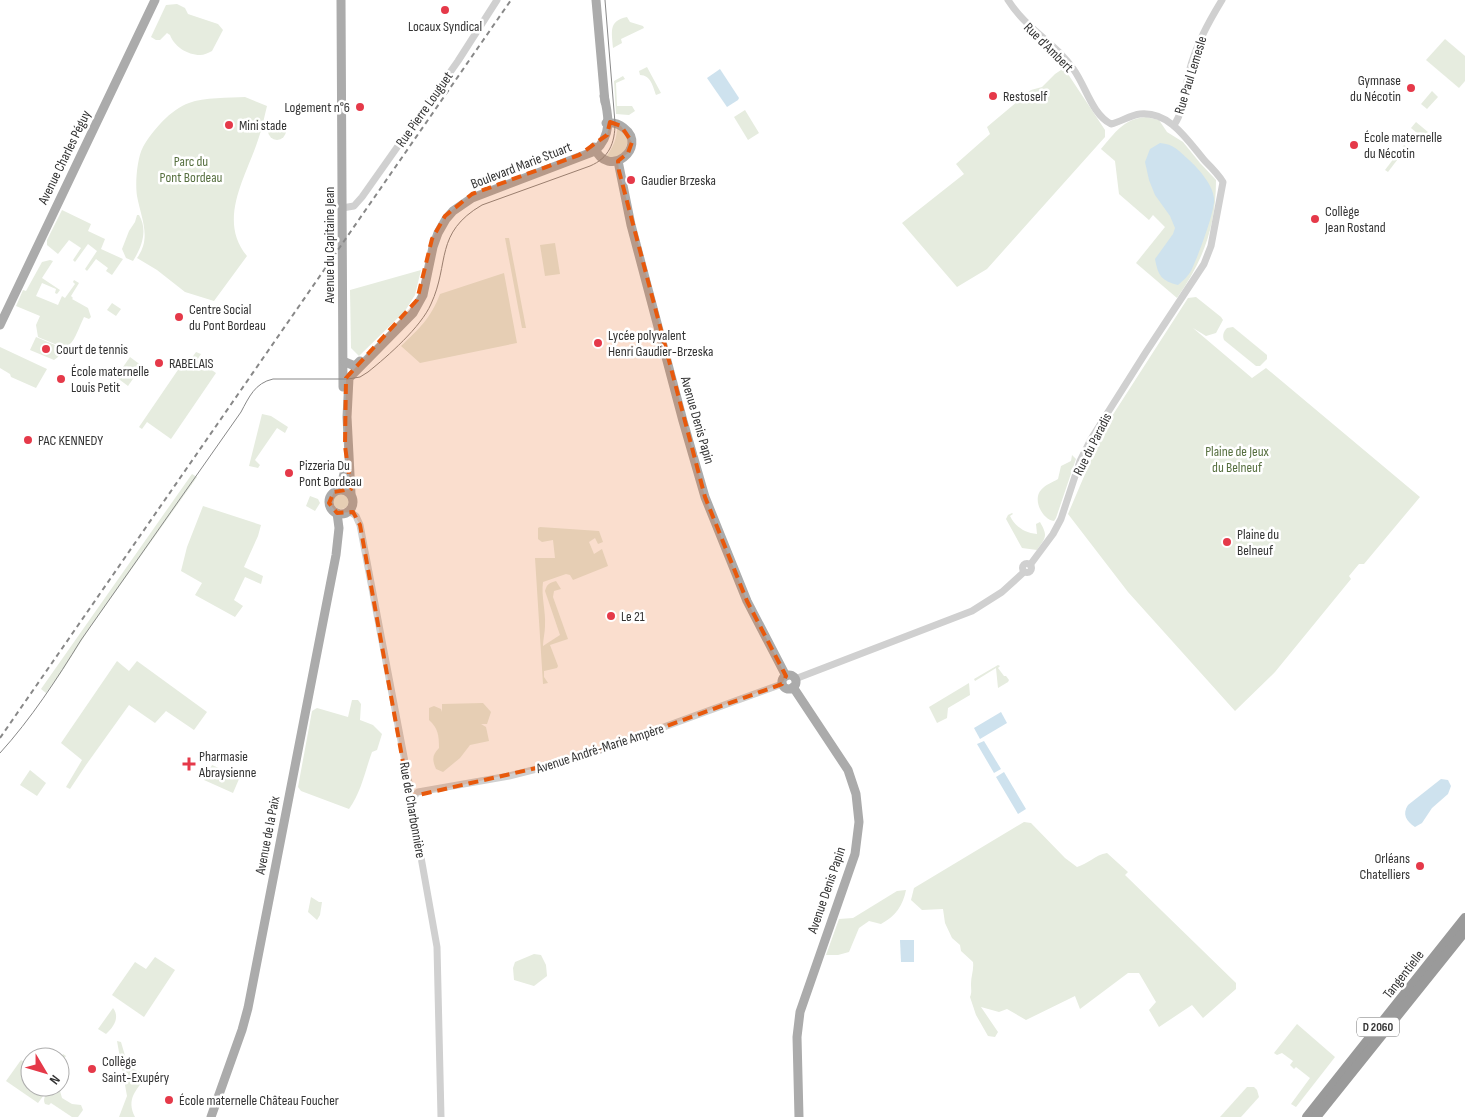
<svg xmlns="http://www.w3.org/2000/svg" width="1465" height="1117" font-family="'Sofia Sans Condensed',sans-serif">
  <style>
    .green { fill: #e6ecdf }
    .water { fill: #cee2ee }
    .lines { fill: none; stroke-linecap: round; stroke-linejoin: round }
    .minor { stroke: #d0d0d0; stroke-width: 7 }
    .major { stroke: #ababab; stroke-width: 9 }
    .highway { stroke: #9a9a9a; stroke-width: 10 }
    .tram { stroke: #888; stroke-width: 1 }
    .rail { stroke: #888; stroke-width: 2; stroke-dasharray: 5 4; stroke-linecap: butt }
    .marked { fill: #e8590c; fill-opacity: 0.2; stroke: #e8590c; stroke-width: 4; stroke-dasharray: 10 6; stroke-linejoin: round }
    .poi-dot { fill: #e53949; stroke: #fff; stroke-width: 2 }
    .labels { text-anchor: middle; stroke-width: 5; stroke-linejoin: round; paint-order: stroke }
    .shield { fill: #fff; stroke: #707070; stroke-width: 1 }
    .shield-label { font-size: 12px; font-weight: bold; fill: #333 }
    .poi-label { font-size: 14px; fill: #333; stroke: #fff; text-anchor: start }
    .street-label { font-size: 14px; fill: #333; stroke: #fff }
    .park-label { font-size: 14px; fill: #566f3f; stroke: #fff }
  </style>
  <rect width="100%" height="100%" fill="#fff"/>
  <g class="green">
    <path d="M177,4L185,8L188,14L218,24L223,30L212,51C208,53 204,55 200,55C187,55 174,46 170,35L167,33L160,40H156L151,37L166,5Z"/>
    <path d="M627,17L630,22L643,26L644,28L621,39L622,43L613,48C612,32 608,21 627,17Z"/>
    <polygon points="1445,39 1465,56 1465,81 1459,88 1426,60"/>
    <path d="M647,67L661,93L656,95C653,87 651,75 640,75L639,71Z"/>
    <polygon points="1064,68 1105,130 1105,137 987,269 957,287 902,223 964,174 956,164 990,134 987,127 1031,90 1042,87 1055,74"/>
    <polygon points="623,76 625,79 616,83 617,106 632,106 635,111 629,115 616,114 614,81"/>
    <polygon points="1432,91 1438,97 1427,109 1421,104"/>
    <path d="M245,97L267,106C264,118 262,129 258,140C246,177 217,220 247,256L214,301L185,292L157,270L137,258C152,238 141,218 137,196C135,184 137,158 143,147C152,131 171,109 189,103C204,97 229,98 245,97Z"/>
    <polygon points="745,110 759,133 748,140 734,117"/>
    <path d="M1146,117L1159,120L1167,132L1183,142L1200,163L1216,180C1216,227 1203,261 1177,298L1136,263L1165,227L1153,215L1149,220L1119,194L1115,161L1101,149C1115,133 1123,119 1146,117Z"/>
    <polygon points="1416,122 1428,132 1423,138 1411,128"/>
    <circle cx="277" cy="131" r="9"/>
    <path d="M617,127L627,137C628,147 625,152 617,158L606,157C613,147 617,139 617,127Z"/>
    <polygon points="1404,145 1407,147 1388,172 1385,170"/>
    <polygon points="62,210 91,224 88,231 105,239 101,249 123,259 112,275 106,271 108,268 96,259 87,271 85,269 97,251 88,244 75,262 73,260 81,248 69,240 58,254 47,245 47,240"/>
    <path d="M137,215H139C148,230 142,247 133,261L126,258L122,249L129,231L135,222Z"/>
    <polygon points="505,238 509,238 526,328 522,328"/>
    <polygon points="555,243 560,274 545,276 540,245"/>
    <path d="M50,260L53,261L42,278L60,290L57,294L55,293L56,289L42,283L36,296L58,305L62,296L65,298L75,284L73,282L74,280L79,283L71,296L73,298L72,299L88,308L91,317L89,319L84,317C69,350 73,352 38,337L36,325L40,316L16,306L23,290L26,291L42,262Z"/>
    <polygon points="421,270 415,295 405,311 359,356 351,348 350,290"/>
    <path d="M504,273L517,343L420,363L401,346C419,329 431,318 440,294Z"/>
    <polygon points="1196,297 1221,317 1223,320 1216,333 1206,336 1193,328 1252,378 1266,368 1420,497 1364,564 1359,564 1349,576 1351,579 1275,672 1235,711 1128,592 1068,514 1105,427 1188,298"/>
    <polygon points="112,303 121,309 116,316 107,310"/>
    <path d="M1233,327L1267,355V359L1260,366H1256L1224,340C1222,335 1224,331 1227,328Z"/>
    <polygon points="36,337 62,348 58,357 54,360 30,350"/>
    <polygon points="0,347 47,369 36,388 11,377 10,374 0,368"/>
    <polygon points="196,352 201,354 197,360 216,373 171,439 147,422 142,429 139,427 184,361 191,359"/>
    <polygon points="130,357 142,366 128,386 116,377"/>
    <polygon points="262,414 271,416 288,427 285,433 277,428 255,460 260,465 258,468 249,466"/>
    <path d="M1072,455L1076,459L1056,518L1054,521C1043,520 1032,500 1041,490C1045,485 1053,482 1058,479L1061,466L1071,461Z"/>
    <polygon points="192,474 197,477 89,629 61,673 46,693 41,689"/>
    <circle cx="341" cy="501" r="8"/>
    <polygon points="310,496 318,499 320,503 315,511 306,506"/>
    <polygon points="203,506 261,525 258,536 244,567 263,576 261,584 245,577 234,600 243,606 235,617 195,595 202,583 181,571 187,547"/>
    <path d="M1012,513L1013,514L1010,516C1015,526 1024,533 1037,534L1036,524L1040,522C1048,536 1046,537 1037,550L1022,548L1006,519L1008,515Z"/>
    <path d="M540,527L599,531L603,542L598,544L595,538L589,542L594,554L602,549L608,566L573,580L570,575L566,574L543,582C541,597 546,611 545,626C545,633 543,639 543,646L560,635L545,591C547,584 549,583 556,581L561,589L554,591L553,597L568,639L550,645L558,666L557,668L544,671V677L548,683L543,684L535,558H555L553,540L542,542L538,539V528Z"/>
    <polygon points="117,661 129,671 137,661 207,712 194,730 166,711 155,723 129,705 86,765 70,789 66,787 82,760 61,743"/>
    <polygon points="998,665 1000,666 998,668 1004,676 1006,676 1009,680 1008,682 998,688 996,668 975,681 974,679"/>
    <polygon points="969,683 970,695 948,708 947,718 937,723 929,707"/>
    <path d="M352,700H358L361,704L360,720L373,725L382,734L377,750L372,752C365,771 361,793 349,809L301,791L298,787L312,711L317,708L348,717Z"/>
    <path d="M483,703L491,712L487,724H481L486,727L489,741L470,745L460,758L443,772L436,769C432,760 432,755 439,748C439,735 438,728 429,720V708L434,706L441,709L442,712V704Z"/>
    <polygon points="212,765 232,774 235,778 238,778 239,779 233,793 204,780 204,778 209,777 212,773 210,769"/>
    <polygon points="30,770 46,783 37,796 20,785"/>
    <path d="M1024,822L1031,823L1065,858L1077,867C1088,864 1095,855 1107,853L1128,872L1125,875L1236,983V989L1203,1018L1192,1005L1159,1027L1149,1010L1156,1002L1139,973H1128L1080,1009L1075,996L1026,1020L1007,1009L999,1012L981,1007L998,1032L995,1037L988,1036L976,1015L970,997C972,992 971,990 971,984C971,976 974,970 973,962L961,951L960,945L952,938L945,923L943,909L922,910L911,900L914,888Z"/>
    <path d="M906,890C903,905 896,916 881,924L869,921L859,928L849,952L838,955H826L839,919L853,918L897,891Z"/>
    <polygon points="311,897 319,902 322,902 320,915 317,920 308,912"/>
    <polygon points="534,954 541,955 546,965 547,976 534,986 514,980 513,968 515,962"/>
    <polygon points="155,957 175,970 144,1017 112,995 135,962 146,969"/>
    <path d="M113,1008C120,1017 114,1027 106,1034L98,1029Z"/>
    <polygon points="1297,1024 1335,1057 1296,1107 1291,1104 1310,1078 1296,1067 1294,1069 1290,1065 1293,1061 1282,1053 1277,1055 1274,1053"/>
    <path d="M117,1041L121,1042L128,1066L147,1076C136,1090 126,1099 135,1117H119L127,1096Z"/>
    <polygon points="63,1054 66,1056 61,1063 68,1068 68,1071 62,1077 60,1082 60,1058"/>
    <path d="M21,1060L30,1066V1087H60V1085H63V1088L60,1091L62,1098L72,1104L81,1105L83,1110L78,1117H72L51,1103L49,1105L45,1104C42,1098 47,1094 49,1088L38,1103L6,1081Z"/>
    <polygon points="1247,1087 1254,1087 1257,1090 1259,1097 1241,1117 1220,1117"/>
  </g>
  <g class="water">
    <polygon points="720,69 739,98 738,100 727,107 707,78"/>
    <path d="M1160,143C1174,144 1179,151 1189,160C1198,168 1213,185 1214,198C1216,209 1197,259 1191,271C1188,276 1183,281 1178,285C1162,281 1158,276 1155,259L1173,234L1175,228L1170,216L1155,195L1149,180L1145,162L1150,149Z"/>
    <polygon points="1001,712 1007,723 980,739 974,728"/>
    <polygon points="984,741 1001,769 994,773 977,744"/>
    <polygon points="1004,772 1026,809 1018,814 996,777"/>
    <path d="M1441,779L1448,780L1451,786L1448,794L1432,808L1422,823L1415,827C1406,821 1402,814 1408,805Z"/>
    <polygon points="900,940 914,940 914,962 901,962"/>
  </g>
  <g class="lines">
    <g class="minor">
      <path d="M1008,0C1026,29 1056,43 1074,70C1086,87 1092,114 1111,124C1121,122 1130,115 1140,114C1170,111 1188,141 1205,161C1211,167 1218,174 1223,182L1211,246L1204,264L1146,352L1091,439L1080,461L1061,519L1053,534L1030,565"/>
      <path d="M1174,125C1184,111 1185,88 1189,72C1196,45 1208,23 1222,0"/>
      <polyline points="342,208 354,206 362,197 458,61 497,0"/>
      <polyline points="349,511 356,516 360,525 409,783 408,790 414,796"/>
      <circle cx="1027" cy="568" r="4.5"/>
      <polyline points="795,679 972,611 1002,592 1024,572"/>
      <polyline points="414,796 418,792 509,776 576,759 782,684"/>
      <polyline points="414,796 411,801 437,947 441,1117"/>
    </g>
    <g class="major">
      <polyline points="341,0 343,387"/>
      <polyline points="596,0 605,102"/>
      <path d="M594,147C608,181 649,147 624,128C619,124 612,122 606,123"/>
      <polyline points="618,161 631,225 683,421 705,497 747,601 786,676"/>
      <polyline points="0,325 155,0"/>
      <polyline points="345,362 355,366 360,361"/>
      <polyline points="340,489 344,474 344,465"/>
      <circle cx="341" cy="502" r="12"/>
      <path d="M351,494L347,417L349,378L413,313L423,295L433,247L438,233L446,219L453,211L472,198L595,151C612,135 609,117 604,96"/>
      <circle cx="789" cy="682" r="7"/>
      <polyline points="793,687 848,770 856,794 859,822 855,854 800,1012 797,1037 799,1117"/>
      <polyline points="211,1117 242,1030 248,1008 336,555 339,528 337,513"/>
    </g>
    <g class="highway">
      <polyline points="1307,1117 1465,918"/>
      <polyline points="1316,1117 1465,931"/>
    </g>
    <path class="tram" d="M0,753C31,719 57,679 81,640L241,412C249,397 255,383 273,379H348L360,377L368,372C388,356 421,327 431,304C450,263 434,233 482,205L590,166C609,158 615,143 615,123L605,0"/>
    <polyline class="rail" points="0,738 511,0"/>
  </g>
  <path class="marked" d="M610,122L621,126L632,142L628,153L618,161L619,171L705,497L747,601L786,676L782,684L576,759L414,796L408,790L360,525L353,512L337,513L329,503L334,492L351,489L345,446L346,378L417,300L432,239L445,216L472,194L579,155L607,135Z"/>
  <g class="poi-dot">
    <circle cx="445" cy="10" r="5"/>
    <circle cx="1411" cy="88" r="5"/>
    <circle cx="993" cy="96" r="5"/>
    <circle cx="360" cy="107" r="5"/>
    <circle cx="229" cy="125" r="5"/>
    <circle cx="1354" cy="145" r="5"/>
    <circle cx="631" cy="180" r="5"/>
    <circle cx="1315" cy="219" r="5"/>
    <circle cx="179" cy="317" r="5"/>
    <circle cx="598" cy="343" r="5"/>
    <circle cx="46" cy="349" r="5"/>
    <circle cx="159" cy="363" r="5"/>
    <circle cx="61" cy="379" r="5"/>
    <circle cx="28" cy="440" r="5"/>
    <circle cx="289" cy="473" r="5"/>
    <circle cx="1227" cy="542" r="5"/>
    <circle cx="611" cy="616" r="5"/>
    <path d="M186.5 756.5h5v5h5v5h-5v5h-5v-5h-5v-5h5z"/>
    <circle cx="1420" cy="866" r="5"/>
    <circle cx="92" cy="1069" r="5"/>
    <circle cx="169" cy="1100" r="5"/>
  </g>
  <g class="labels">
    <rect class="shield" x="1357" y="1017.5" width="42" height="19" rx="4"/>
    <g class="shield-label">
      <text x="1378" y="1031">D 2060</text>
    </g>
    <g class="poi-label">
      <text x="445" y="31" text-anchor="middle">Locaux Syndical</text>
      <text x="1401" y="85" text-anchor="end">Gymnase<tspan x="1401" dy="16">du Nécotin</tspan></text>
      <text x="1003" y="101">Restoself</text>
      <text x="350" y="112" text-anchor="end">Logement n°6</text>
      <text x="239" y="130">Mini stade</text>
      <text x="1364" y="142">École maternelle<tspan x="1364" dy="16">du Nécotin</tspan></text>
      <text x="641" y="185">Gaudier Brzeska</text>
      <text x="1325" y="216">Collège<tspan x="1325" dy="16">Jean Rostand</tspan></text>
      <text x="189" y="314">Centre Social<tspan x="189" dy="16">du Pont Bordeau</tspan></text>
      <text x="608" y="340">Lycée polyvalent<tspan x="608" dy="16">Henri Gaudier-Brzeska</tspan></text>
      <text x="56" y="354">Court de tennis</text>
      <text x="169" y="368">RABELAIS</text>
      <text x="71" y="376">École maternelle<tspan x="71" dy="16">Louis Petit</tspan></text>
      <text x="38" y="445">PAC KENNEDY</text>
      <text x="299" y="470">Pizzeria Du<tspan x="299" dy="16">Pont Bordeau</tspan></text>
      <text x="1237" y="539">Plaine du<tspan x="1237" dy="16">Belneuf</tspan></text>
      <text x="621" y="621">Le 21</text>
      <text x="199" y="761">Pharmasie<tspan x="199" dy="16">Abraysienne</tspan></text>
      <text x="1410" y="863" text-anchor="end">Orléans<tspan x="1410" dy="16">Chatelliers</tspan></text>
      <text x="102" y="1066">Collège<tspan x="102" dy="16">Saint-Exupéry</tspan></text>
      <text x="179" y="1105">École maternelle Château Foucher</text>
    </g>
    <g class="street-label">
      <text transform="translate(1049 47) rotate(45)" y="5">Rue d'Ambert</text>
      <text transform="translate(1190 75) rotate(-73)" y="5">Rue Paul Lemesle</text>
      <text transform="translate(424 109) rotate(-55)" y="5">Rue Pierre Louguet</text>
      <text transform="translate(64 157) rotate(-64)" y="5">Avenue Charles Péguy</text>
      <text transform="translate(521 165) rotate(-21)" y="5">Boulevard Marie Stuart</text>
      <text transform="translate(329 245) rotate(-90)" y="5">Avenue du Capitaine Jean</text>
      <text transform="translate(698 420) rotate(74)" y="5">Avenue Denis Papin</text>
      <text transform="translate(1092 444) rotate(-63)" y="5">Rue du Paradis</text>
      <text transform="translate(600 748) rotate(-18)" y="5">Avenue André-Marie Ampère</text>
      <text transform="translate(413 810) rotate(80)" y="5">Rue de Charbonnière</text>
      <text transform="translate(267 835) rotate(-79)" y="5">Avenue de la Paix</text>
      <text transform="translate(826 890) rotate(-71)" y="5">Avenue Denis Papin</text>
      <text transform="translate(1403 974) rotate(-52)" y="5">Tangentielle</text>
    </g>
    <g class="park-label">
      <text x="191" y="166">Parc du<tspan x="191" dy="16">Pont Bordeau</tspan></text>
      <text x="1237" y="456">Plaine de Jeux<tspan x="1237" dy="16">du Belneuf</tspan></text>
    </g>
  </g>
  <g transform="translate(45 1072) rotate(128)"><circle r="24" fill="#ffffff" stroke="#adadad"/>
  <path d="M0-4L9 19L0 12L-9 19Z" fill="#e53949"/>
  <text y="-8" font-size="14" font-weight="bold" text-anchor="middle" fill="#333333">N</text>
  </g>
</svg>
